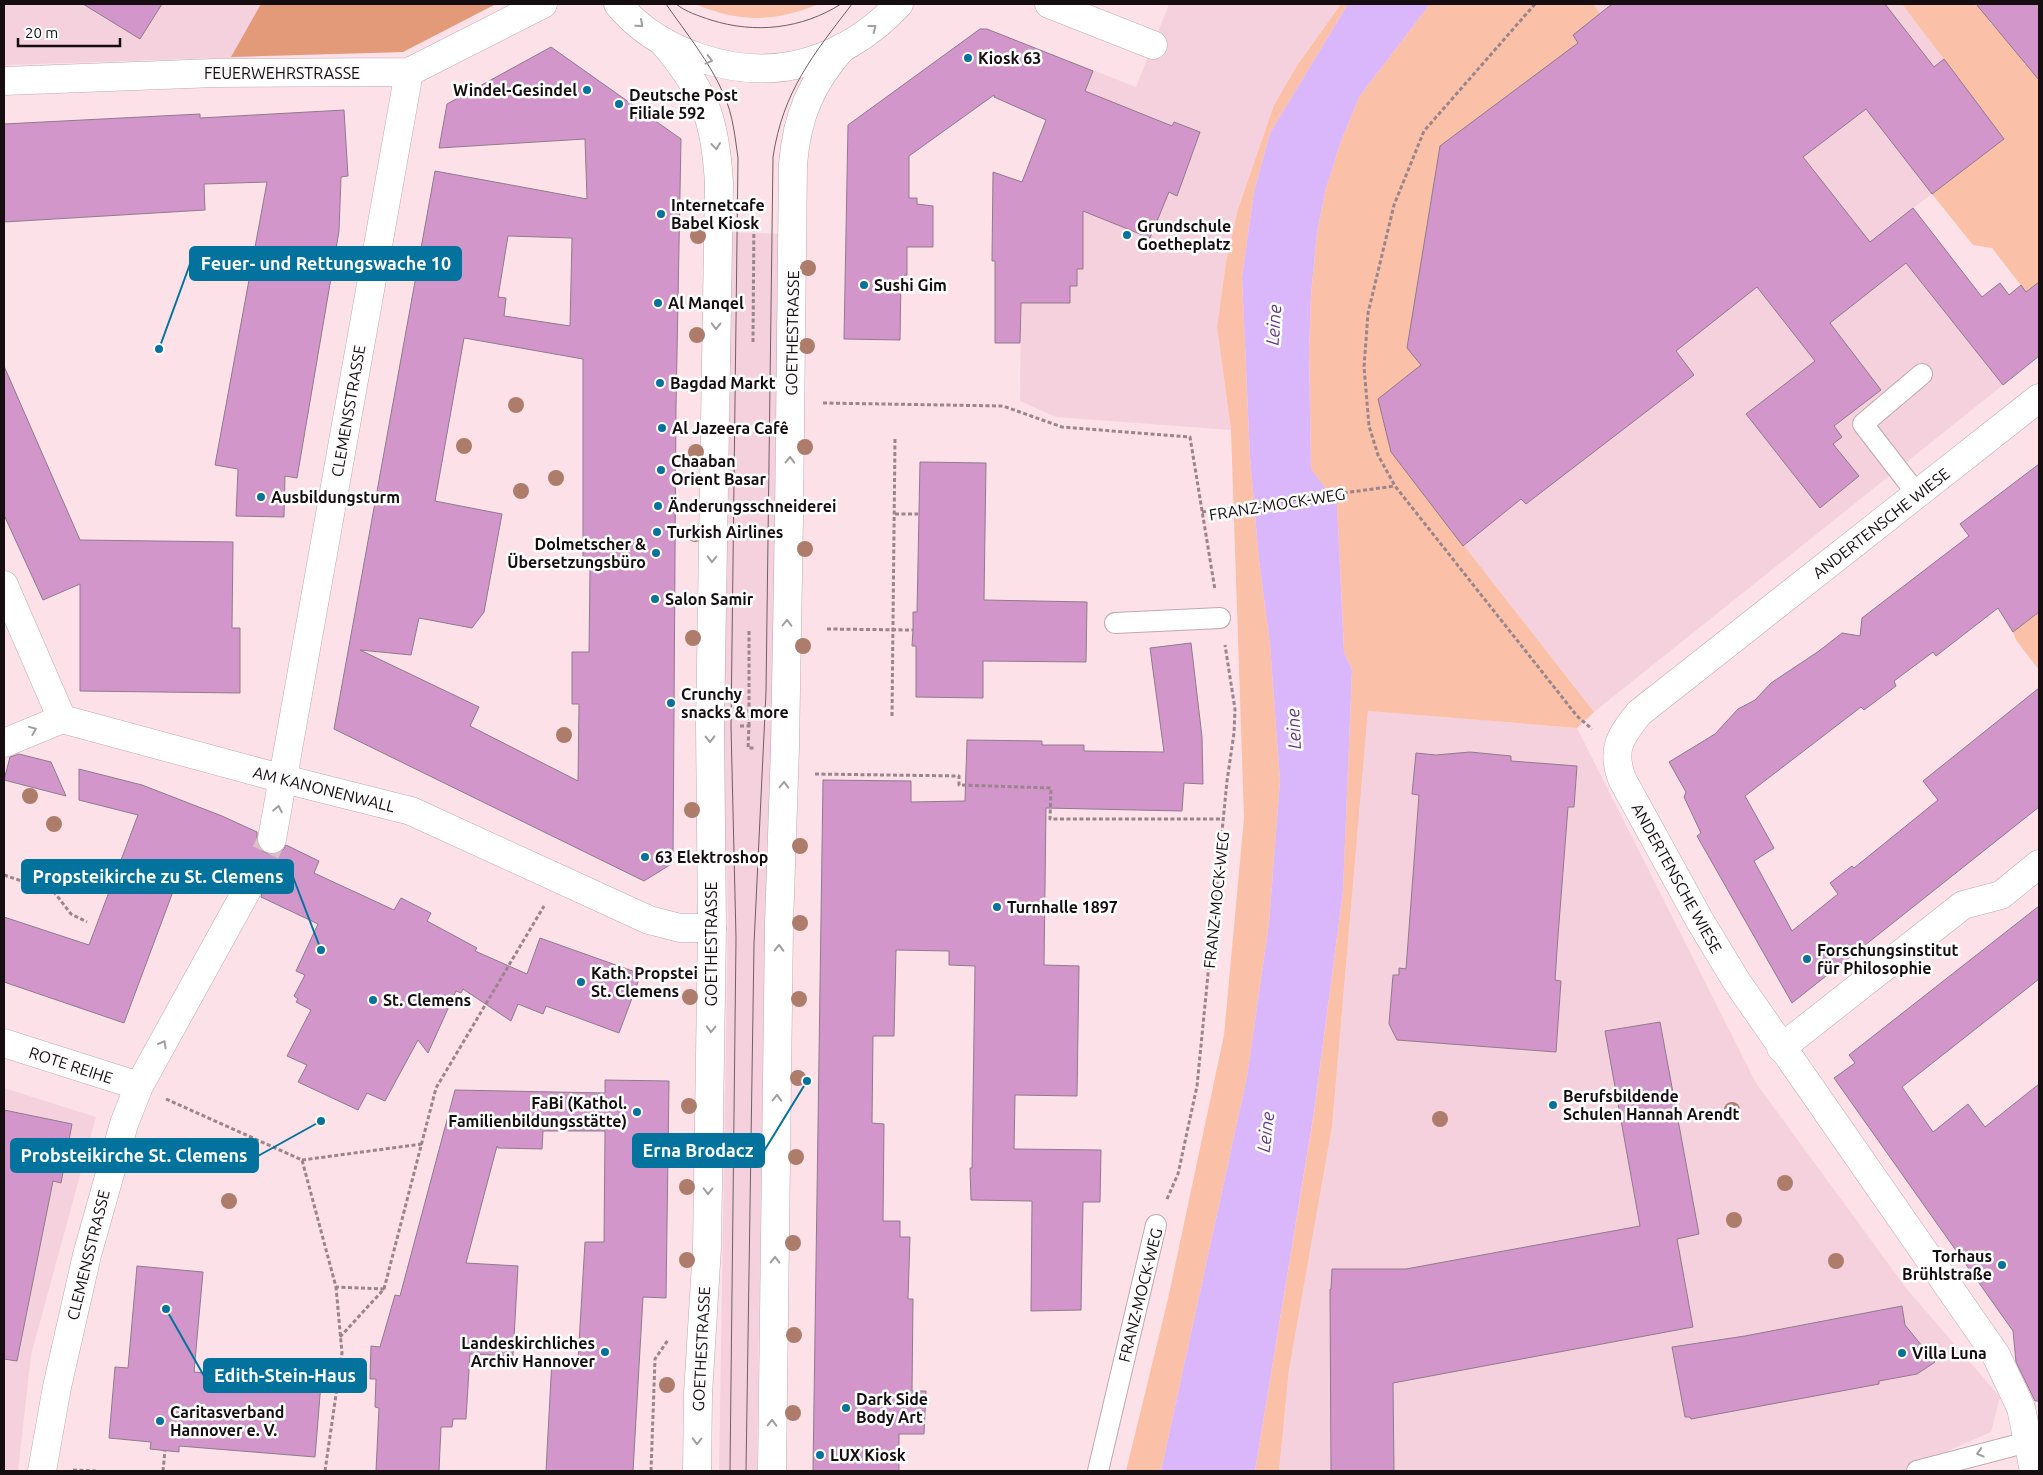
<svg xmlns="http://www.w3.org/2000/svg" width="2043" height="1475" font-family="Ubuntu,sans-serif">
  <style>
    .built { fill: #f5d1dd }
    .green { fill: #fac1a8 }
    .forest { fill: #e39a79 }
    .water { fill: #d9b7fa }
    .building { fill: #d396ca; stroke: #8e7b8b; fill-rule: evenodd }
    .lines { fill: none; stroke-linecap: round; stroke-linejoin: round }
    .minor-tunnel { stroke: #dac1c8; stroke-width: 28; stroke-dasharray: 28 14; stroke-linecap: butt }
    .service-casing { stroke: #c2a7b0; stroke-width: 22 }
    .minor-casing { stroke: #c2a7b0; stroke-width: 29 }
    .tertiary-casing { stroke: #c2a7b0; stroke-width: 29 }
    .path { stroke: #99858b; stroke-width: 3; stroke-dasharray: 4 2.5; stroke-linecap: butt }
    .service { stroke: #fff; stroke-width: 20 }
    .minor { stroke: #fff; stroke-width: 28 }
    .tertiary { stroke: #fff; stroke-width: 28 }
    .tram { stroke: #6f5f64; stroke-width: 1 }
    .tree { fill: #ad7c6a }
    .oneway { stroke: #a29e9f }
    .poi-dot { fill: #03739e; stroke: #fff; stroke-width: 2 }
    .labels { text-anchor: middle; stroke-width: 5; stroke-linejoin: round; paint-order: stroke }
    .poi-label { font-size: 16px; font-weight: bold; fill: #160d10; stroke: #fff; text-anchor: start }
    .street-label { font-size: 16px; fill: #160d10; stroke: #fff }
    .water-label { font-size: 18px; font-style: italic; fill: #633886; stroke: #fff }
    .leader { fill: none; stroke: #03739e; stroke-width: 2 }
    .callout-dot { fill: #03739e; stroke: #fff; stroke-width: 2 }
    .callout { fill: #03739e; stroke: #03739e; stroke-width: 2 }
    .callout-label { font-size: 18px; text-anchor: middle; font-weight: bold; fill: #fff }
  </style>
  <rect width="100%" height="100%" fill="#fde1e9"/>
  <g class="built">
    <polygon points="4,4 466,4 403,52 4,65"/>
    <polygon points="1169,4 1341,4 1298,64 1274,105 1238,209 1226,262 1217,327 1231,430 1056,417 1020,401 1022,182 1070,61 1136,87"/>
    <polygon points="1576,4 1902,4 2004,139 1882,232 2003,385 1594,712 1391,452 1378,399 1407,348 1440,146"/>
    <polygon points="728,232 783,234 774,768 765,918 757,1471 719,1471 728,916 722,745"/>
    <polygon points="1368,711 1577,728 1756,1083 1906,1288 2000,1397 1991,1432 1902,1471 1279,1471 1289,1370 1332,1127"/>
    <polygon points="4,1088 96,1117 31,1355 18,1471 4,1471"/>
  </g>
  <g class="green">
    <path d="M695,4H819C774,22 740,23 695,4Z"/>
    <polygon points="1341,4 1348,4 1270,133 1254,192 1242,277 1250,457 1259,560 1270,644 1280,781 1269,923 1247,1077 1161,1471 1126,1471 1168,1299 1224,1035 1244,818 1231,430 1217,327 1226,262 1238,209 1274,105 1298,64"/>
    <polygon points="1430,4 1593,4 1600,13 1573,35 1578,43 1440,146 1407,348 1421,365 1378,400 1391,452 1594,712 1577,728 1368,711 1332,1127 1289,1370 1279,1471 1255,1471 1314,1113 1343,891 1352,670 1344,652 1337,504 1311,470 1309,351 1311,295 1317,233 1325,192 1340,144 1359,97"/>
    <polygon points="1902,4 1974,4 1976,6 1982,4 1994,18 1990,22 1991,24 1993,24 2024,62 2024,65 2030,61 2039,72 2039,282 2026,292 1992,248 1973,245 1932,194 2004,139"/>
    <polygon points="2039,612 2039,670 2016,640 2013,632"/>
  </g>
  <polygon class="forest" points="261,4 496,4 403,52 231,57"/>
  <polygon class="water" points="1348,4 1430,4 1359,97 1340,144 1325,192 1317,233 1311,295 1309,351 1311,469 1337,504 1344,652 1352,670 1343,891 1314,1112 1255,1471 1161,1471 1247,1077 1269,923 1280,781 1270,644 1259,560 1250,457 1242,277 1254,192 1270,133"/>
  <g class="building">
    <polygon points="83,4 162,4 140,39"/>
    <polygon points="1612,4 1885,4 1934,67 1944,59 2004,139 1932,194 1866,109 1803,157 1870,242 1913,208 1982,297 2000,283 2009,295 2021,285 2026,292 2039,282 2039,356 2003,385 1906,263 1830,323 1881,390 1834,426 1842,437 1833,444 1859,476 1820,508 1746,414 1815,361 1757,287 1676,351 1694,375 1526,504 1521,499 1463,546 1391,452 1378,399 1421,365 1407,348 1440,146 1578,43 1573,35"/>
    <polygon points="1976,4 2039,4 2039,80"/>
    <polygon points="980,29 987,29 1093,71 1085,91 1172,126 1174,122 1200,132 1177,196 1169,192 1150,238 1083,211 1083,269 1077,269 1077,286 1070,286 1070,303 1021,303 1020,343 995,343 995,261 992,261 993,172 1022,182 1046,120 994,97 994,95 909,156 909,198 917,198 917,204 933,206 933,247 907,247 907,275 901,276 900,340 844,339 848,125"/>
    <path d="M551,47L681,139L676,407L673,863L644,881L334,729L435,171L587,199L585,139L439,148L447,104ZM508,236L572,238L570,326L504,316L506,298L498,297ZM464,338L583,359V569L590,570L589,652H572V704H579L578,781L470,726L479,707L360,650L411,655L419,618L472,628L484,612L502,514L435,501Z"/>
    <polygon points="344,110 348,176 341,177 339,231 297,478 285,476 284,517 236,516 238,469 215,465 267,182 204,184 205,210 4,222 4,124 200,114 200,118"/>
    <polygon points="4,366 80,540 233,542 232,628 240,628 240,693 80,691 80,584 43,600 4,515"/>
    <polygon points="920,462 986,463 984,600 1087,602 1086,662 983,661 983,698 916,697 916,646 912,646 913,630 913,612 917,612"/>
    <polygon points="2039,464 2039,612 2013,632 1998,608 1936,656 1933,652 1894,681 1896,686 1864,710 1861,707 1745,796 1774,848 1754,861 1792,931 1838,894 1830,883 1852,866 1854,868 1938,800 1923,781 2039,688 2039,807 1792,1003 1697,836 1701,833 1684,797 1686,792 1669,762 1715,734 1738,709 1755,700 1771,683 1819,651 1842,633 1860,636 1862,618 1969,536 1960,524"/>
    <polygon points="1191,643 1202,737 1203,784 1184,783 1182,811 1046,808 1044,965 1079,966 1077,1096 1015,1095 1014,1149 1101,1150 1100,1202 1083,1202 1081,1310 1031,1311 1032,1201 971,1200 970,1168 972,1168 975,966 949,965 949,951 896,950 894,1036 873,1036 872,1123 884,1124 883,1221 900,1221 900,1237 910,1237 908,1299 913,1299 912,1391 926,1391 924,1434 899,1434 899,1471 813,1471 823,780 911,781 911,802 965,801 967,740 1042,741 1042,745 1084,745 1084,751 1164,752 1150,648"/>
    <polygon points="1470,752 1511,756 1511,761 1577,766 1574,807 1568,807 1558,936 1555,980 1561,981 1556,1052 1397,1040 1389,1024 1393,975 1399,975 1399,968 1406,969 1419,795 1412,794 1416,753 1436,755"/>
    <polygon points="19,754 51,762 66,796 4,780 10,757"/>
    <polygon points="79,769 142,785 222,816 257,832 257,844 262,851 269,854 277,854 284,849 286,845 319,861 314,873 394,910 401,898 431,913 427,921 477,948 475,951 527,974 540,938 641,974 619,1033 546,1006 543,1014 518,1004 511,1021 463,989 461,993 456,991 428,1053 418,1040 385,1101 367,1093 358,1110 298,1082 307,1065 287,1056 311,1010 296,1002 298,999 294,996 305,975 296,971 318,924 261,897 263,889 261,882 254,876 246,874 239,876 233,883 184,862 124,1023 4,982 4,917 89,945 138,815 79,800"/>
    <polygon points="2039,906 2039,979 1902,1087 1933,1132 1968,1104 1985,1127 2039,1084 2039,1401 2035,1401 2016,1362 2013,1331 1834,1078 1855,1063 1849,1055"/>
    <polygon points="1660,1022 1699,1234 1677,1239 1693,1327 1393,1383 1394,1471 1331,1471 1330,1289 1331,1289 1332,1269 1406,1269 1640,1226 1605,1031"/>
    <polygon points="605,1080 669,1081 666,1298 643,1297 633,1471 546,1471 552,1359 578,1360 585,1242 604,1242 605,1131 543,1131 542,1149 498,1148 497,1146 466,1263 518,1266 513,1356 470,1354 466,1419 453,1419 452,1427 441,1427 439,1471 376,1471 379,1408 375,1407 376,1379 370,1379 371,1346 380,1347 395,1295 400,1296 455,1090 605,1093"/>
    <polygon points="4,1110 72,1124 61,1183 53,1181 17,1361 4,1359"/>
    <polygon points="137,1266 203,1272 194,1372 321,1383 315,1457 179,1446 179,1452 150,1449 151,1442 109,1438 115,1367 128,1368"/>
    <polygon points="1902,1306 1905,1325 1935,1362 1917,1374 1879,1381 1879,1384 1691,1419 1690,1417 1685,1417 1672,1347 1745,1336"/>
  </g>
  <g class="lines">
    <polyline class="minor-tunnel" points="247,890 272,839"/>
    <defs>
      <g id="service">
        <polyline points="1917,494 1863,424 1922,374"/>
        <polyline points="1115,623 1220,618"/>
        <polyline points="1098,1471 1156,1225"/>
        <polyline points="1917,1471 2039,1439"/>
      </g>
      <g id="minor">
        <polyline points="1049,4 1153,45"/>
        <polyline points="4,81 215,73 409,72 543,4"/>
        <polyline points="4,585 62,719 284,779 411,811 649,920 680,928 712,928"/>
        <polyline points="4,743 62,719"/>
        <polyline points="272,839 409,72"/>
        <polyline points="4,1043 139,1086"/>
        <polyline points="1781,1048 1963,905 2001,895 2039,864"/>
        <polyline points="42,1471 57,1387 87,1255 124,1124 139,1086 247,890"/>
        <path d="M2034,1471L2021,1408L1996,1355L1737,982L1700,921L1622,779C1611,749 1620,737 1639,713L2039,398"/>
      </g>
      <g id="tertiary">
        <path d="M618,4C657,52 735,78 795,65C836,56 871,34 899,4"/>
        <path d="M663,42C705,92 715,118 719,183L710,725L712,928L707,1247L698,1394L697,1471"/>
        <path d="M772,1471L779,924L785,748L789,516L793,164C797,116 811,83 843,47"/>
      </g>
    </defs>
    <use href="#service" class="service-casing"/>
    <use href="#minor" class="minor-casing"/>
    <use href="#tertiary" class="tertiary-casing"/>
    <g class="path">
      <polyline points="1535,4 1424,131 1394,205 1368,313 1364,367 1369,426 1378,455 1395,486 1577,716 1592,729"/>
      <polyline points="753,342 754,215"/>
      <polyline points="823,403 1003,406 1062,427 1190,437 1215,590"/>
      <polyline points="1202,512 1395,486"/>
      <polyline points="895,514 918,514"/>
      <polyline points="827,629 913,630"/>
      <polyline points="892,716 895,438"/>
      <polyline points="740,726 749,726 748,748 754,748"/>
      <polyline points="749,726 749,629"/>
      <polyline points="815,774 959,776 959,785 1051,788 1050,819 1223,819"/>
      <polyline points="4,875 54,892 71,914 87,922"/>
      <polyline points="166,1099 302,1160 336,1287 384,1289"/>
      <polyline points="302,1160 422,1144"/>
      <polyline points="1167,1199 1178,1174 1197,1086 1227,781 1234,733 1235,709 1225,645"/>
      <polyline points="340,1337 384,1289 436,1088 544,906"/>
      <polyline points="73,1470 96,1471"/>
      <polyline points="163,1471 165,1450"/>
      <polyline points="325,1471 342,1353 336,1287"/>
      <polyline points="651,1471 655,1359 668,1340"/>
    </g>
    <use href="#service" class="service"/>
    <use href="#minor" class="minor"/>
    <use href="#tertiary" class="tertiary"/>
    <g class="tram">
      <path d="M666,4C686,33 710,62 724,95C733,115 735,137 738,158L731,726L736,938L730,1471"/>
      <path d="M676,4C686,12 699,16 711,20C755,34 802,29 841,4"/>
      <path d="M746,1471L754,944L766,692L773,157C783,91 813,55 852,4"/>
    </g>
  </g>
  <g class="tree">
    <circle cx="698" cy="236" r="8"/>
    <circle cx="808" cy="268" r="8"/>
    <circle cx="697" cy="335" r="8"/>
    <circle cx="807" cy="346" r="8"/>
    <circle cx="516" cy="405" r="8"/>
    <circle cx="464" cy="446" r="8"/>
    <circle cx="805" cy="447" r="8"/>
    <circle cx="696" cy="452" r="8"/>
    <circle cx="556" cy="478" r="8"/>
    <circle cx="521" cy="491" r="8"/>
    <circle cx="695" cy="534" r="8"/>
    <circle cx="805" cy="549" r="8"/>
    <circle cx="693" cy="638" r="8"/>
    <circle cx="803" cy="646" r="8"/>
    <circle cx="564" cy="735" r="8"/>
    <circle cx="30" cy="796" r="8"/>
    <circle cx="692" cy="810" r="8"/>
    <circle cx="54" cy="824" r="8"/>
    <circle cx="800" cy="846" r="8"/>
    <circle cx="800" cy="923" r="8"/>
    <circle cx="690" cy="997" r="8"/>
    <circle cx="799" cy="999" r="8"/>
    <circle cx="798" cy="1078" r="8"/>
    <circle cx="689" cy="1106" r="8"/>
    <circle cx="1732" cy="1110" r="8"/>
    <circle cx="1440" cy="1119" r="8"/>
    <circle cx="796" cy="1157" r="8"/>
    <circle cx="1785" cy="1183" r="8"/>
    <circle cx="687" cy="1187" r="8"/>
    <circle cx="229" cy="1201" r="8"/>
    <circle cx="1734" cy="1220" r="8"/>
    <circle cx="793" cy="1243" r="8"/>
    <circle cx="687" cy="1260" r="8"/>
    <circle cx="1836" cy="1261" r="8"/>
    <circle cx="794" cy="1335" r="8"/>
    <circle cx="667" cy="1385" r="8"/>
    <circle cx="793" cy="1413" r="8"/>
  </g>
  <defs><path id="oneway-chevron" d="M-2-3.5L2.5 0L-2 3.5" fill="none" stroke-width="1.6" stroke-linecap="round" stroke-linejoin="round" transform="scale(1.25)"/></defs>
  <g class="oneway">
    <use href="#oneway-chevron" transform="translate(640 24) rotate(41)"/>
    <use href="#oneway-chevron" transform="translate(873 28) rotate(-38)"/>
    <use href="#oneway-chevron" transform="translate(709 60) rotate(14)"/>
    <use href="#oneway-chevron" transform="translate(716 146) rotate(83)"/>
    <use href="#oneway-chevron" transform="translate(716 326) rotate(91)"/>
    <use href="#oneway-chevron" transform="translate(790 460) rotate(-89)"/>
    <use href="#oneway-chevron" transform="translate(712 559) rotate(91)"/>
    <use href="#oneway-chevron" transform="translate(787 623) rotate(-89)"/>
    <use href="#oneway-chevron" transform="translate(33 730) rotate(-22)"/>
    <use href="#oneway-chevron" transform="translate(710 739) rotate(89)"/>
    <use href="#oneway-chevron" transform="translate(784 785) rotate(-88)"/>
    <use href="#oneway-chevron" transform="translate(278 809) rotate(-79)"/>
    <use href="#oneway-chevron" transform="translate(779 948) rotate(-89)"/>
    <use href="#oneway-chevron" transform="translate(711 1029) rotate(91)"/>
    <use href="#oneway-chevron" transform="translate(163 1044) rotate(-60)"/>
    <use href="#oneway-chevron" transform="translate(777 1098) rotate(-89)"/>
    <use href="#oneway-chevron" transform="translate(708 1191) rotate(91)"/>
    <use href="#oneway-chevron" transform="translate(775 1260) rotate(-89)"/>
    <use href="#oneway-chevron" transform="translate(772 1423) rotate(-89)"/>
    <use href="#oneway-chevron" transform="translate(697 1441) rotate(91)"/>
    <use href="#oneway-chevron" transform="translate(1980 1453) rotate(164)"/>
  </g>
  <g class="poi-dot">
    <circle cx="968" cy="58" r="5"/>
    <circle cx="587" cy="90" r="5"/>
    <circle cx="619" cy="104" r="5"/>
    <circle cx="661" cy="214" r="5"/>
    <circle cx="1127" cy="235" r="5"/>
    <circle cx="864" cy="285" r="5"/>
    <circle cx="658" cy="303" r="5"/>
    <circle cx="660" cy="383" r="5"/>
    <circle cx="662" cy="428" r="5"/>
    <circle cx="661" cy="470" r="5"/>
    <circle cx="261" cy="497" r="5"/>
    <circle cx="658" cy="506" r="5"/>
    <circle cx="657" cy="532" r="5"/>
    <circle cx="656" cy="553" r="5"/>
    <circle cx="655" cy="599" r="5"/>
    <circle cx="671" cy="703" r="5"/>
    <circle cx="645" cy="857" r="5"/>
    <circle cx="997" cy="907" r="5"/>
    <circle cx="1807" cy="959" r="5"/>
    <circle cx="581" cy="982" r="5"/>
    <circle cx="373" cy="1000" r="5"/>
    <circle cx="1553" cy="1105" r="5"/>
    <circle cx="637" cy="1112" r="5"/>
    <circle cx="2002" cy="1265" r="5"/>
    <circle cx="605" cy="1352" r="5"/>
    <circle cx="1902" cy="1353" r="5"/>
    <circle cx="846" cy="1408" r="5"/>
    <circle cx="160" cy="1421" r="5"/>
    <circle cx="820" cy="1455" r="5"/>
  </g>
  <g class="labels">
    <g class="poi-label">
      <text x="978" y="64">Kiosk 63</text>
      <text x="577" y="96" text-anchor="end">Windel-Gesindel</text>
      <text x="629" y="101">Deutsche Post<tspan x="629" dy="18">Filiale 592</tspan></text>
      <text x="671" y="211">Internetcafe<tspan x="671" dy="18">Babel Kiosk</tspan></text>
      <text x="1137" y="232">Grundschule<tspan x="1137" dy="18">Goetheplatz</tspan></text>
      <text x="874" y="291">Sushi Gim</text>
      <text x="668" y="309">Al Manqel</text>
      <text x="670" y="389">Bagdad Markt</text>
      <text x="672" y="434">Al Jazeera Cafê</text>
      <text x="671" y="467">Chaaban<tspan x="671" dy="18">Orient Basar</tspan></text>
      <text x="271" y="503">Ausbildungsturm</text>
      <text x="668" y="512">Änderungsschneiderei</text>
      <text x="667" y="538">Turkish Airlines</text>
      <text x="646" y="550" text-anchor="end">Dolmetscher &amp;<tspan x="646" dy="18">Übersetzungsbüro</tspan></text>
      <text x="665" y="605">Salon Samir</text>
      <text x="681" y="700">Crunchy<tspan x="681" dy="18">snacks &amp; more</tspan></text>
      <text x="655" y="863">63 Elektroshop</text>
      <text x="1007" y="913">Turnhalle 1897</text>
      <text x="1817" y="956">Forschungsinstitut<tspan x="1817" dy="18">für Philosophie</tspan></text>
      <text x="591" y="979">Kath. Propstei<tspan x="591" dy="18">St. Clemens</tspan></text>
      <text x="383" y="1006">St. Clemens</text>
      <text x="1563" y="1102">Berufsbildende<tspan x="1563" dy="18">Schulen Hannah Arendt</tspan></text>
      <text x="627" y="1109" text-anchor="end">FaBi (Kathol.<tspan x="627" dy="18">Familienbildungsstätte)</tspan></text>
      <text x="1992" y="1262" text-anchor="end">Torhaus<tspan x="1992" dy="18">Brühlstraße</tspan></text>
      <text x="595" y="1349" text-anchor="end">Landeskirchliches<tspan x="595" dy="18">Archiv Hannover</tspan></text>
      <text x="1912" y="1359">Villa Luna</text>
      <text x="856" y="1405">Dark Side<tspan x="856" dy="18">Body Art</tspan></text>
      <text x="170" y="1418">Caritasverband<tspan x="170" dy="18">Hannover e. V.</tspan></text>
      <text x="830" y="1461">LUX Kiosk</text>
    </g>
    <g class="street-label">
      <text x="282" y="79">FEUERWEHRSTRASSE</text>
      <text transform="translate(792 333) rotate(-89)" y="6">GOETHESTRASSE</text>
      <text transform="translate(348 411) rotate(-80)" y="6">CLEMENSSTRASSE</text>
      <text transform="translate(1277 504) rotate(-9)" y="6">FRANZ-MOCK-WEG</text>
      <text transform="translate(1881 523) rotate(-38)" y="6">ANDERTENSCHE WIESE</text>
      <text transform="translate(324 789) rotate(14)" y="6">AM KANONENWALL</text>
      <text transform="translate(1677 878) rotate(61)" y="6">ANDERTENSCHE WIESE</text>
      <text transform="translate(1216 900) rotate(-84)" y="6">FRANZ-MOCK-WEG</text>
      <text transform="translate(711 944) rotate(-90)" y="6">GOETHESTRASSE</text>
      <text transform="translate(71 1065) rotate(18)" y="6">ROTE REIHE</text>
      <text transform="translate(88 1255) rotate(-76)" y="6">CLEMENSSTRASSE</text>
      <text transform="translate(1140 1295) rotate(-76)" y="6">FRANZ-MOCK-WEG</text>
      <text transform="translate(701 1349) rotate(-87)" y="6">GOETHESTRASSE</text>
    </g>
    <g class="water-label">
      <text transform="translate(1274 325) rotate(-86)" y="6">Leine</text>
      <text transform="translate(1294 729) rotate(-93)" y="6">Leine</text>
      <text transform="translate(1266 1132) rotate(-83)" y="6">Leine</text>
    </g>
  </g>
  <path class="leader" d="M159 349L190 264M321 950L293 877M807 1081L764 1151M321 1121L258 1156M166 1309L204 1376"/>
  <g class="callout-dot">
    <circle cx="159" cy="349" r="5"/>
    <circle cx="321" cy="950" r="5"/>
    <circle cx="807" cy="1081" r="5"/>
    <circle cx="321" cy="1121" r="5"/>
    <circle cx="166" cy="1309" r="5"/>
  </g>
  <g class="callout">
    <rect x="190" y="247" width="271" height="33" rx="5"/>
    <rect x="22" y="860" width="271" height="33" rx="5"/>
    <rect x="633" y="1134" width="131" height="33" rx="5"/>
    <rect x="11" y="1139" width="247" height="33" rx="5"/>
    <rect x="204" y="1359" width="162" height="33" rx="5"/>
  </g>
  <g class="callout-label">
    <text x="326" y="270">Feuer- und Rettungswache 10</text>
    <text x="158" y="883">Propsteikirche zu St. Clemens</text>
    <text x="698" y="1157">Erna Brodacz</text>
    <text x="134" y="1162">Probsteikirche St. Clemens</text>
    <text x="285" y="1382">Edith-Stein-Haus</text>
  </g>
  <rect width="2043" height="1475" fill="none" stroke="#160d10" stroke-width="10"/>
  <path d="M18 38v8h102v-8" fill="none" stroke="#160d10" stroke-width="2.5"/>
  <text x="25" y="38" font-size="15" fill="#160d10" stroke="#ffffff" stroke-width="4" paint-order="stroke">20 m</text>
</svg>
